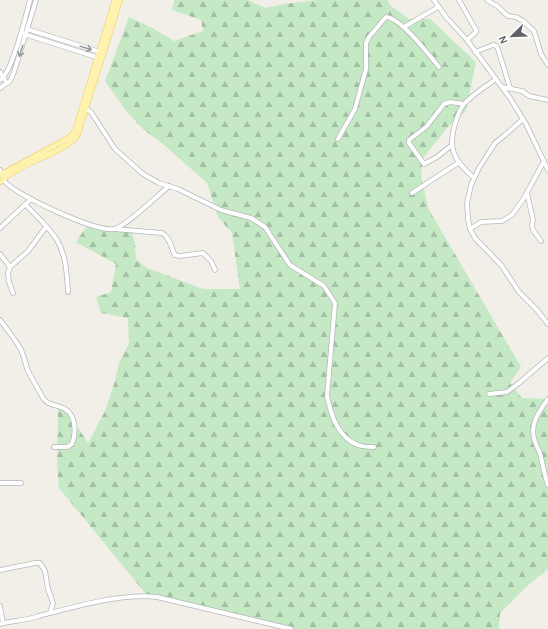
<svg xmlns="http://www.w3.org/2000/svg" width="548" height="629" font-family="Karla,sans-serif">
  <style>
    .forest { fill: url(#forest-firs) }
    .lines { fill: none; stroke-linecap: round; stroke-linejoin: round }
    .minor-casing { stroke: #b5b8bc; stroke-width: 5.5 }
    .major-casing { stroke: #f2c960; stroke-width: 6 }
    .minor { stroke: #fff; stroke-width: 4 }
    .major { stroke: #fff2af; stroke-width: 5 }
    .oneway { stroke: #979a9d }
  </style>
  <defs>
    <pattern id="forest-firs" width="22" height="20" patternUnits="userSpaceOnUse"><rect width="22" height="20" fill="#c5e8c5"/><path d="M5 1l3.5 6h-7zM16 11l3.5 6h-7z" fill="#a3c0a4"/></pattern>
  </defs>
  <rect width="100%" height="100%" fill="#f1efe8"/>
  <polygon class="forest" points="174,0 247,0 266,8 284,4 318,0 387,0 391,6 409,19 430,19 476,62 466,111 447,128 423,158 421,175 428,208 521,367 510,383 522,398 548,399 548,569 527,586 500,613 499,629 282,629 146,594 59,488 57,465 58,409 66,409 88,443 105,411 115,381 119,363 129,343 128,318 101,313 96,297 111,292 116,264 76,242 88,224 131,230 135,244 136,259 147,268 203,289 240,289 232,233 218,217 207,183 163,144 144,130 127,112 105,81 129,17 154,29 174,41 203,31 201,20 172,10"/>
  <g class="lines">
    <defs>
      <g id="minor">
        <polyline points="434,0 446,17 467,40 510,98 526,124 548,170"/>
        <polyline points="459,0 476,30 476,32 467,40"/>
        <polyline points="487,0 497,6 508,16 516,17 523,21 534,31 541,54 548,65"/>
        <polyline points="404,27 438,7"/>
        <polyline points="27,29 100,52"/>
        <polyline points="24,34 99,58"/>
        <polyline points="475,52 493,45 497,46 510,88"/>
        <polyline points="0,72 5,80"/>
        <path d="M0,80C12,74 26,15 30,0"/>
        <polyline points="502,87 522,91 529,96 548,100"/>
        <polyline points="0,88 10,81 14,72 36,0"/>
        <path d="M85,108L91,112L115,149L143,174L159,183L178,189L221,210L251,218L265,227L290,265L324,286L335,303L327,396C331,415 338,438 358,445C363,447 369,447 374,447"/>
        <polyline points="523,119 505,135 495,143 479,168 471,185 467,203 468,219 470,229 475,238 502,266 519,292 537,310 548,324"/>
        <path d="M338,139L355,109L366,69V43L369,37L386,17C401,18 429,55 439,67"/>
        <polyline points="452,145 437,157 424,164 409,143 409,140 426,127 444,104 450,102 464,104"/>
        <path d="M0,170L5,178V182C18,196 95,232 114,229C125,227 158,195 169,186"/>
        <path d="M474,178C455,161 447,150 455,124C457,117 459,110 464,104C473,94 485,87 496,79"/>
        <polyline points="412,193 458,163"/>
        <polyline points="527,193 533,220 532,225 533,230 541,241"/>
        <path d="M26,205C36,216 49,227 57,240C66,255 67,275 68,292"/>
        <polyline points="0,228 31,199"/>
        <path d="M114,229L162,233C170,237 171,248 175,255L180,256L203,253L211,261L215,270"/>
        <polyline points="470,229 481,222 502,221 512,215 524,198 544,161"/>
        <polyline points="0,254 10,267"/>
        <polyline points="13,293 9,282 8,273 10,267 28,251 46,227"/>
        <path d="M0,320C7,329 14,338 20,348C24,355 25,363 28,371C33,380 38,389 43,398C50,409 65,402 72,417C76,425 75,437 72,444L67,447H54"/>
        <polyline points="489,394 507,392 519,383 548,358"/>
        <path d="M548,399C538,413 529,425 535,442C537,447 540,452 541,457C543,467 545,476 548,485"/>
        <polyline points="0,483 21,483"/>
        <polyline points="0,570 35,563 40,563 45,571 48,589 53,603 50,613"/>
        <polyline points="0,606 3,623"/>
        <path d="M0,624C13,621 27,620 39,616C73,607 122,593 157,597L291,629"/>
      </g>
      <g id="major">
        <polyline points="0,175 67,139 72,135 76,128 115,0"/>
        <path d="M0,182C14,169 35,161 52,153C60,149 71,144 77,136L120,0"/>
      </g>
    </defs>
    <use href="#minor" class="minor-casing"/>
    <use href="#major" class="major-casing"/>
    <use href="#minor" class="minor"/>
    <use href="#major" class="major"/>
  </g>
  <defs><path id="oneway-shaft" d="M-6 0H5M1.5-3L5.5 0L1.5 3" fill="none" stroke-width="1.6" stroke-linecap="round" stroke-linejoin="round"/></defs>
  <g class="oneway">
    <use href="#oneway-shaft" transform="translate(86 48) rotate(17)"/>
    <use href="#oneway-shaft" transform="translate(21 51) rotate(108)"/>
  </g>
  <g transform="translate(512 36) rotate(247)" stroke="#ffffff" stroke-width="3" paint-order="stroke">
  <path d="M0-3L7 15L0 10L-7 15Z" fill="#5f6368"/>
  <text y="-6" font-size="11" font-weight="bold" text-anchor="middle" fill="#5f6368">N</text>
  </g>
</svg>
